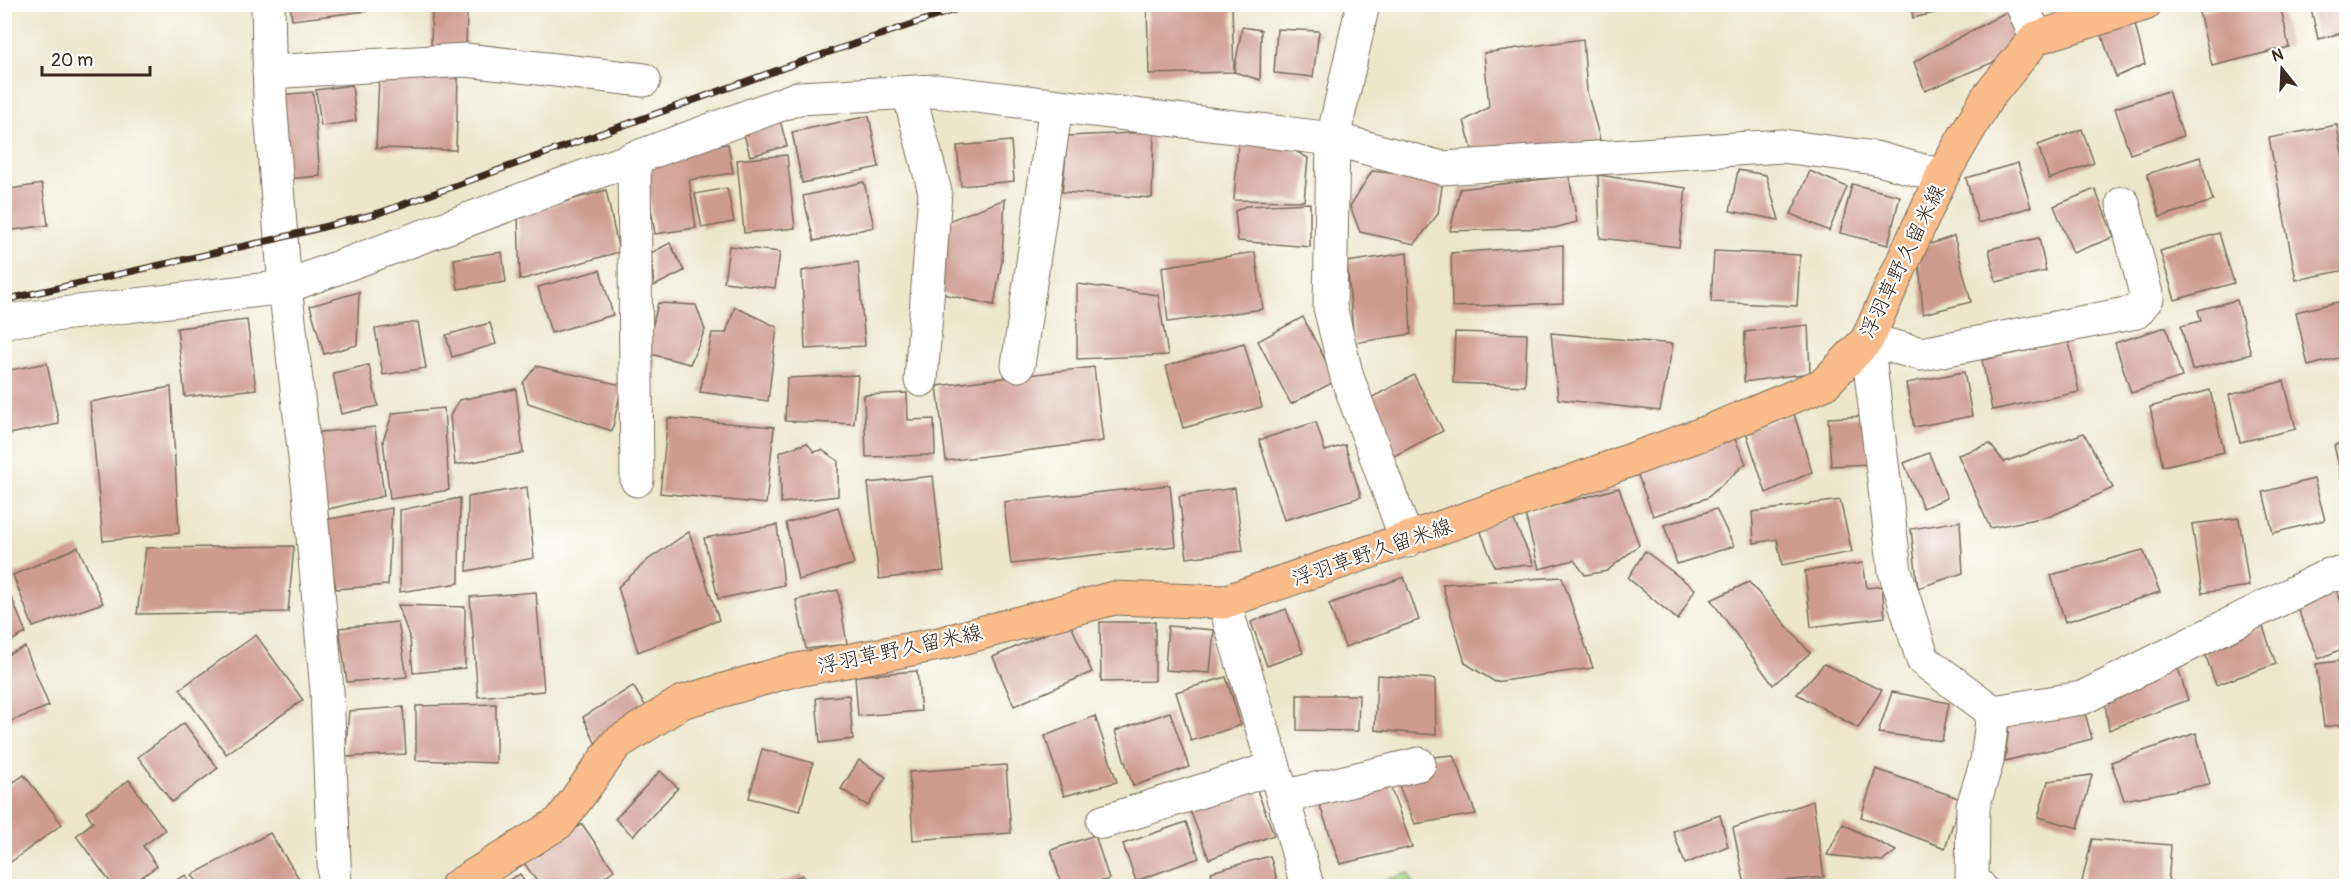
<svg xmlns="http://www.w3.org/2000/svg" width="2351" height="891" font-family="Pangolin,'Klee One',sans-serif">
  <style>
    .green { fill: #a7dc8c; stroke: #718355; stroke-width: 1.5 }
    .building { fill: #ce9b8e }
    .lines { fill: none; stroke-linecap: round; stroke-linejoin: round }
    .street-casing { stroke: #796c5b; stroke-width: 35 }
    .primary-casing { stroke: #796c5b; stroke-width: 35 }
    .street { stroke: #fff; stroke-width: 33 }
    .primary { stroke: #f9bc8a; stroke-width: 33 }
    .rail-casing { stroke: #3b2a1e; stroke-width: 7 }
    .rail { stroke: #fff; stroke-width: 4.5; stroke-dasharray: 14; stroke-linecap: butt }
    .labels { text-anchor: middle; stroke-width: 4.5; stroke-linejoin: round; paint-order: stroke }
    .street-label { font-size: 21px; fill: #3b2a1e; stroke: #fff }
  </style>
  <rect width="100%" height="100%" fill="#fff"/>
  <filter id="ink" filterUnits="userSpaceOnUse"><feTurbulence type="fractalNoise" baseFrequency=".0167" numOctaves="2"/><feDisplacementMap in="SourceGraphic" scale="12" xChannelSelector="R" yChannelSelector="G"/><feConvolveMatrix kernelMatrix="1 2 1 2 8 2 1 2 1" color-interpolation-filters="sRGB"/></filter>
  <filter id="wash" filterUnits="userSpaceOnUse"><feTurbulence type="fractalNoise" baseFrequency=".008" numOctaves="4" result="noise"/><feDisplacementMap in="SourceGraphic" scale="24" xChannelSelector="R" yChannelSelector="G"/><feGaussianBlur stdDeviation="1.35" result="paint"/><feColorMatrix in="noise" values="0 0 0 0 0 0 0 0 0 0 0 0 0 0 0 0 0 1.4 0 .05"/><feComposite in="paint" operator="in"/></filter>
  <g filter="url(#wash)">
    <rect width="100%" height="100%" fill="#ece7cb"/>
    <polygon class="green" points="1409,873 1413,886 1366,886"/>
    <g id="blocks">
      <g class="building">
        <polygon points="290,4 367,4 367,11 292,20"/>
        <polygon points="1911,4 1966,4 1967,5 1913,18"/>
        <polygon points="2228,4 2280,4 2289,47 2212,66 2199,12"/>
        <polygon points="2310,4 2346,4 2346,32 2318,39"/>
        <polygon points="1232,6 1234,72 1149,74 1147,8"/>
        <polygon points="432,10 467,11 466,50 431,49"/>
        <polygon points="2008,11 2021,30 2015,53 1925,91 1914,62"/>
        <polygon points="2135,24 2145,64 2116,77 2100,30"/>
        <polygon points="1242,27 1261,30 1260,80 1234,72"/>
        <polygon points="1277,29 1319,31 1313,77 1274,73"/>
        <polygon points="1583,39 1587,92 1601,143 1473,152 1464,121 1489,107 1484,53"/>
        <polygon points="379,75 458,78 456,150 376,148"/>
        <polygon points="352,85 356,121 321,126 316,90"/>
        <polygon points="2168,91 2183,136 2130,154 2115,108"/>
        <polygon points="313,92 320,176 285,179 278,95"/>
        <polygon points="778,113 787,146 750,156 741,124"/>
        <polygon points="869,116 879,167 802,183 792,132"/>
        <polygon points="2337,125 2346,176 2346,270 2296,280 2269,138"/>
        <polygon points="2082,129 2094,163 2049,179 2038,145"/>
        <polygon points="1154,132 1152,198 1062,192 1068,136"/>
        <polygon points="1276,140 1308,158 1304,201 1234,200 1238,143"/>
        <polygon points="1011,141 1014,181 961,186 957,146"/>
        <polygon points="728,144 733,173 689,180 696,228 655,234 643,157"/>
        <polygon points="787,155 795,228 744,233 737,160"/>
        <polygon points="2200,157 2213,201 2160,217 2147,174"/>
        <polygon points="2018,163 2031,207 1978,223 1966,178"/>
        <polygon points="1738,170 1766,175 1779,220 1730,211"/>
        <polygon points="1372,171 1443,179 1438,214 1415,244 1360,232 1350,206"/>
        <polygon points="1810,171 1847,187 1829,231 1791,214"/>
        <polygon points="1598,175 1686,188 1679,247 1600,238"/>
        <polygon points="1569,176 1577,222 1554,228 1450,231 1460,189"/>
        <polygon points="864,182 874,227 814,241 803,196"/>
        <polygon points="42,184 48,225 7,231 10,251 4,252 4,190"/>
        <polygon points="1852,184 1900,196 1888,245 1840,233"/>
        <polygon points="727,188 734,222 702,228 695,194"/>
        <polygon points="2095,189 2114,237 2073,253 2054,206"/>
        <polygon points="606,190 619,252 520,280 518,215"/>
        <polygon points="1005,199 1002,261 994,305 938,293 948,221"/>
        <polygon points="1310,203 1310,247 1238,241 1235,211 1246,206"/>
        <polygon points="2219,233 2234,283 2175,300 2160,251"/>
        <polygon points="1954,236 1971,302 1923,314 1918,248"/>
        <polygon points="2039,238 2046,271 1996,282 1989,249"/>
        <polygon points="670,243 684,271 654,286 651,253"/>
        <polygon points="1563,245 1563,303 1452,307 1451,253"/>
        <polygon points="729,246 780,252 775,288 724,282"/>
        <polygon points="1714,251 1800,255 1797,306 1711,302"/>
        <polygon points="502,252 506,282 458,289 454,259"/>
        <polygon points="1255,252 1263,309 1168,322 1162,267"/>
        <polygon points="1407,253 1411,334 1354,343 1347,262"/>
        <polygon points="858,262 865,346 805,349 802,271"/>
        <polygon points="600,270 613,315 551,333 538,287"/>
        <polygon points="1077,284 1158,295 1168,355 1077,359"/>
        <polygon points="359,292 357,345 324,354 310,306"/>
        <polygon points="2237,300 2251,354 2192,370 2181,326 2201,321 2198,310"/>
        <polygon points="2346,300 2346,356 2308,366 2296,312"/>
        <polygon points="658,303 696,305 705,330 690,364 646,353"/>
        <polygon points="735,307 777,327 768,401 700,392 712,333 726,333"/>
        <polygon points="1303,317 1336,381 1291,404 1258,341"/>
        <polygon points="247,320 256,389 185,397 177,328"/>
        <polygon points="418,322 426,368 383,375 375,329"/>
        <polygon points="490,323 496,344 452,357 446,335"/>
        <polygon points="1808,325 1810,373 1744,382 1745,332"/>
        <polygon points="2166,327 2182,377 2131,393 2115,343"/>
        <polygon points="1455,332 1527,334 1525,386 1453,383"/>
        <polygon points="1551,333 1673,344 1660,411 1558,399"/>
        <polygon points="2069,342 2079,392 1992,410 1982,360"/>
        <polygon points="1244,343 1262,407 1183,428 1166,366"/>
        <polygon points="47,363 59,424 4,435 4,371"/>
        <polygon points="369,365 378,406 341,414 333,373"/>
        <polygon points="536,366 622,385 612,431 528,403 523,383"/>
        <polygon points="1094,367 1103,441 946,461 937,386"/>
        <polygon points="1964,372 1972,416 1914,427 1906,383"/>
        <polygon points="858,375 854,424 785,421 787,378"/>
        <polygon points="1414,375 1443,431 1394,456 1365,401"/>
        <polygon points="2284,381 2296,429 2240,442 2229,395"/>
        <polygon points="171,387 179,533 103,541 90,402"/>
        <polygon points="516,389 523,453 455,465 450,416 459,400"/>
        <polygon points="2210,390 2224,452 2163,466 2150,407"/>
        <polygon points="907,393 908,420 934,419 935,455 866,457 864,395"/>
        <polygon points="444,408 449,490 390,499 383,440 393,413"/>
        <polygon points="1794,414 1812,472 1766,493 1745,429"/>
        <polygon points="1866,416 1869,464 1831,466 1828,418"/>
        <polygon points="668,418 774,427 766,504 660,493"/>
        <polygon points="1316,422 1325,451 1345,445 1361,497 1284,520 1259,440"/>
        <polygon points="375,427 384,496 320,511 310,433"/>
        <polygon points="2084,433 2113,488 2051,516 1990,528 1958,455 1990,444 2004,462"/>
        <polygon points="1733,435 1746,463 1707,498 1653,516 1636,470"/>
        <polygon points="2346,442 2346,498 2334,445"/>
        <polygon points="807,443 814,452 822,450 838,461 838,496 781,503 780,452"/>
        <polygon points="1929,453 1947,498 1923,508 1904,463"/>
        <polygon points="933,476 944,571 879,579 868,483"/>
        <polygon points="2314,479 2325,520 2273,533 2263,492"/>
        <polygon points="1170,485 1176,546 1011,564 1004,502"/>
        <polygon points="527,487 534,558 467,571 468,497"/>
        <polygon points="1235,488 1243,551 1187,558 1179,496"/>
        <polygon points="1619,488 1639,545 1607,571 1585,575 1574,560 1539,569 1525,514"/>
        <polygon points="460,498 459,583 400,592 400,510"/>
        <polygon points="1840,500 1852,552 1782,565 1777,539 1754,543 1752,512"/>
        <polygon points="838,507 854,564 798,580 786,523"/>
        <polygon points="392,508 388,585 336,589 323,520"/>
        <polygon points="1716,509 1734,546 1677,564 1664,525"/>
        <polygon points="1511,514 1534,565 1494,566 1479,527"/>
        <polygon points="2239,518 2249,586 2202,593 2192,524"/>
        <polygon points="1960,521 1963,573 1918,588 1911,529"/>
        <polygon points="777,525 784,585 718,599 704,538"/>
        <polygon points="689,532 719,620 638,652 618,587 649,559"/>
        <polygon points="294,546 288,612 137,614 146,548"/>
        <polygon points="78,547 103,603 33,627 13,575"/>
        <polygon points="2143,550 2160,592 2065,622 2051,575"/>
        <polygon points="1645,551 1695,589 1678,620 1628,578"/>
        <polygon points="1863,563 1867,588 1882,586 1885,617 1811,627 1805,571"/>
        <polygon points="1404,577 1419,620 1345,647 1329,604"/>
        <polygon points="1562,577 1593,668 1495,682 1465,663 1442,584"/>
        <polygon points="5,582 26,633 5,644"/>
        <polygon points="1749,582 1810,653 1773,685 1711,600"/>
        <polygon points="2334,584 2346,614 2346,647 2319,659 2294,601"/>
        <polygon points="838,590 847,644 806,649 796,600"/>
        <polygon points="536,592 544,691 478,697 470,597"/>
        <polygon points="398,605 465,607 465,668 413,673 410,639"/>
        <polygon points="1286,609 1303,653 1267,666 1251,622"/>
        <polygon points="398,622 407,677 347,682 339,628"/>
        <polygon points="1100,622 1155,622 1155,681 1101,682"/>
        <polygon points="1070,623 1092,672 1014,706 993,657"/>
        <polygon points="1168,626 1214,630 1210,673 1165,670"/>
        <polygon points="2263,627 2276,664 2216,685 2203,648"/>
        <polygon points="256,635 303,700 226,754 180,689"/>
        <polygon points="25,647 49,706 4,724 4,656"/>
        <polygon points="2346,660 2346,724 2324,727 2316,664"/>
        <polygon points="2176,662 2188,700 2109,730 2104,695"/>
        <polygon points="1824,664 1882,690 1858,728 1797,694"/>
        <polygon points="917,671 921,711 858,716 855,676"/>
        <polygon points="1377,675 1435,679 1436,735 1375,730"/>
        <polygon points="1226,677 1241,725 1191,741 1176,692"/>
        <polygon points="633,686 651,715 599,751 583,717"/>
        <polygon points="1892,692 1949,703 1942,741 1878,733"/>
        <polygon points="849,695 853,739 820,743 816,698"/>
        <polygon points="1297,695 1359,695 1358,731 1297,730"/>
        <polygon points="496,704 496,763 416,760 416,706"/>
        <polygon points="2083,705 2092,739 2005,761 2009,724"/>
        <polygon points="403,707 406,754 345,757 349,711"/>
        <polygon points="1170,712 1189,767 1133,786 1115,731"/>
        <polygon points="1095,716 1117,782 1064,796 1045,736"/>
        <polygon points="184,723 218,768 172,802 138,757"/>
        <polygon points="2196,733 2210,784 2124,800 2111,762"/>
        <polygon points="762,749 813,763 800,811 749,798"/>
        <polygon points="1453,755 1476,814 1415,824 1396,779 1432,757"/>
        <polygon points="859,760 886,777 868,806 841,789"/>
        <polygon points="1006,765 1011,833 913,840 909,772"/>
        <polygon points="1876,769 1961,799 1945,848 1861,817"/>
        <polygon points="660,771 678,788 633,836 615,819"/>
        <polygon points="24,775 62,824 4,867 4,789"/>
        <polygon points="2092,775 2078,828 2038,817 2048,781"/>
        <polygon points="129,780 165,830 143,846 157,866 129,886 113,886 76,836 93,822 86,812"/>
        <polygon points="1388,780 1412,847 1340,864 1318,800"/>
        <polygon points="1254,782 1274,835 1209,859 1189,808"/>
        <polygon points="1813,801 1824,877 1745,885 1733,828"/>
        <polygon points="1720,815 1728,846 1685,864 1673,831"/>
        <polygon points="1186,822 1199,858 1136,881 1123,844"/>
        <polygon points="582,824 614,870 591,886 540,886 524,863"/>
        <polygon points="1843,824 1896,851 1883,861 1827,855"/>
        <polygon points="270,833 304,886 200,886 192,875"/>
        <polygon points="1095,835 1109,879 1085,886 1062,886 1051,850"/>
        <polygon points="2092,839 2171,845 2168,886 2081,886"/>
        <polygon points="1270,856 1279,886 1215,886 1211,872"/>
        <polygon points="520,874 527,886 498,886"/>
        <polygon points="186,875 191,886 165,886"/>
        <polygon points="803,875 807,886 770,886"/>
      </g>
    </g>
  </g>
  <g filter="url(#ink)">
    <use href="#blocks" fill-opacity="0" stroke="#796c5b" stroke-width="1.5"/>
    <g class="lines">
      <defs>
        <g id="street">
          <polyline points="268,4 270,100 285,287 309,491 327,691 335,886"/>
          <polyline points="1363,4 1333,139 1330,307 1347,377 1407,541"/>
          <polyline points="2022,4 2036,38"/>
          <polyline points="269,72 466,60 644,80"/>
          <polyline points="909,93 935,192 921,380"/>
          <polyline points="634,158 637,480"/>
          <polyline points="4,321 285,287 798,98 936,91 1333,139 1442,168 1782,146 1875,158 1942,176"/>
          <polyline points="1018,365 1056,106"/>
          <polyline points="1224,602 1283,797 1307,886"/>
          <polyline points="1993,712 2082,698 2329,575 2346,574"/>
          <polyline points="1283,797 1419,764"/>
          <polyline points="1103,822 1274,768"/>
          <polyline points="1979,886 1972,881 1973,806 1987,761 1993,712 1923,660 1895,571 1867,340 1922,354 2136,312 2147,298 2123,203"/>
        </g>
        <polyline id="primary" points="457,886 560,822 616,744 682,702 786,672 939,644 1114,598 1224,602 1535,495 1710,431 1824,384 1867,340 1942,176 1987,98 2036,38 2145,4"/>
      </defs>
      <use href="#street" class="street-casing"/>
      <use href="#primary" class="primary-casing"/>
      <use href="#street" class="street"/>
      <use href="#primary" class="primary"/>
      <defs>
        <polyline id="rail" points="4,300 276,239 379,213 803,61 972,4"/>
      </defs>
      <use href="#rail" class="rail-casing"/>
      <use href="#rail" class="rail"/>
    </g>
  </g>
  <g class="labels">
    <g class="street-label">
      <text transform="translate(1902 261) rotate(-64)" y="7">浮羽草野久留米線</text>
      <text transform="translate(1372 552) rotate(-19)" y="7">浮羽草野久留米線</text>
      <text transform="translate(900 649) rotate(-12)" y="7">浮羽草野久留米線</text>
    </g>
  </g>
  <rect width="2351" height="891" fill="none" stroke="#fff" stroke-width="24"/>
  <g transform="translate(2282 69) rotate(342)" stroke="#ffffff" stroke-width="4.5" paint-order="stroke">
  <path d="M0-4.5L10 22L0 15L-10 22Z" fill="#3b2a1e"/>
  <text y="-9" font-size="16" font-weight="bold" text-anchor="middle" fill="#3b2a1e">N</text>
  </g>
  <path d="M42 66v9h108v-9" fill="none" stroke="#3b2a1e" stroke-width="3"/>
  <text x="51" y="66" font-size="18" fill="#3b2a1e" stroke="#ffffff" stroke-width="4.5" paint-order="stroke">20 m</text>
</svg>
